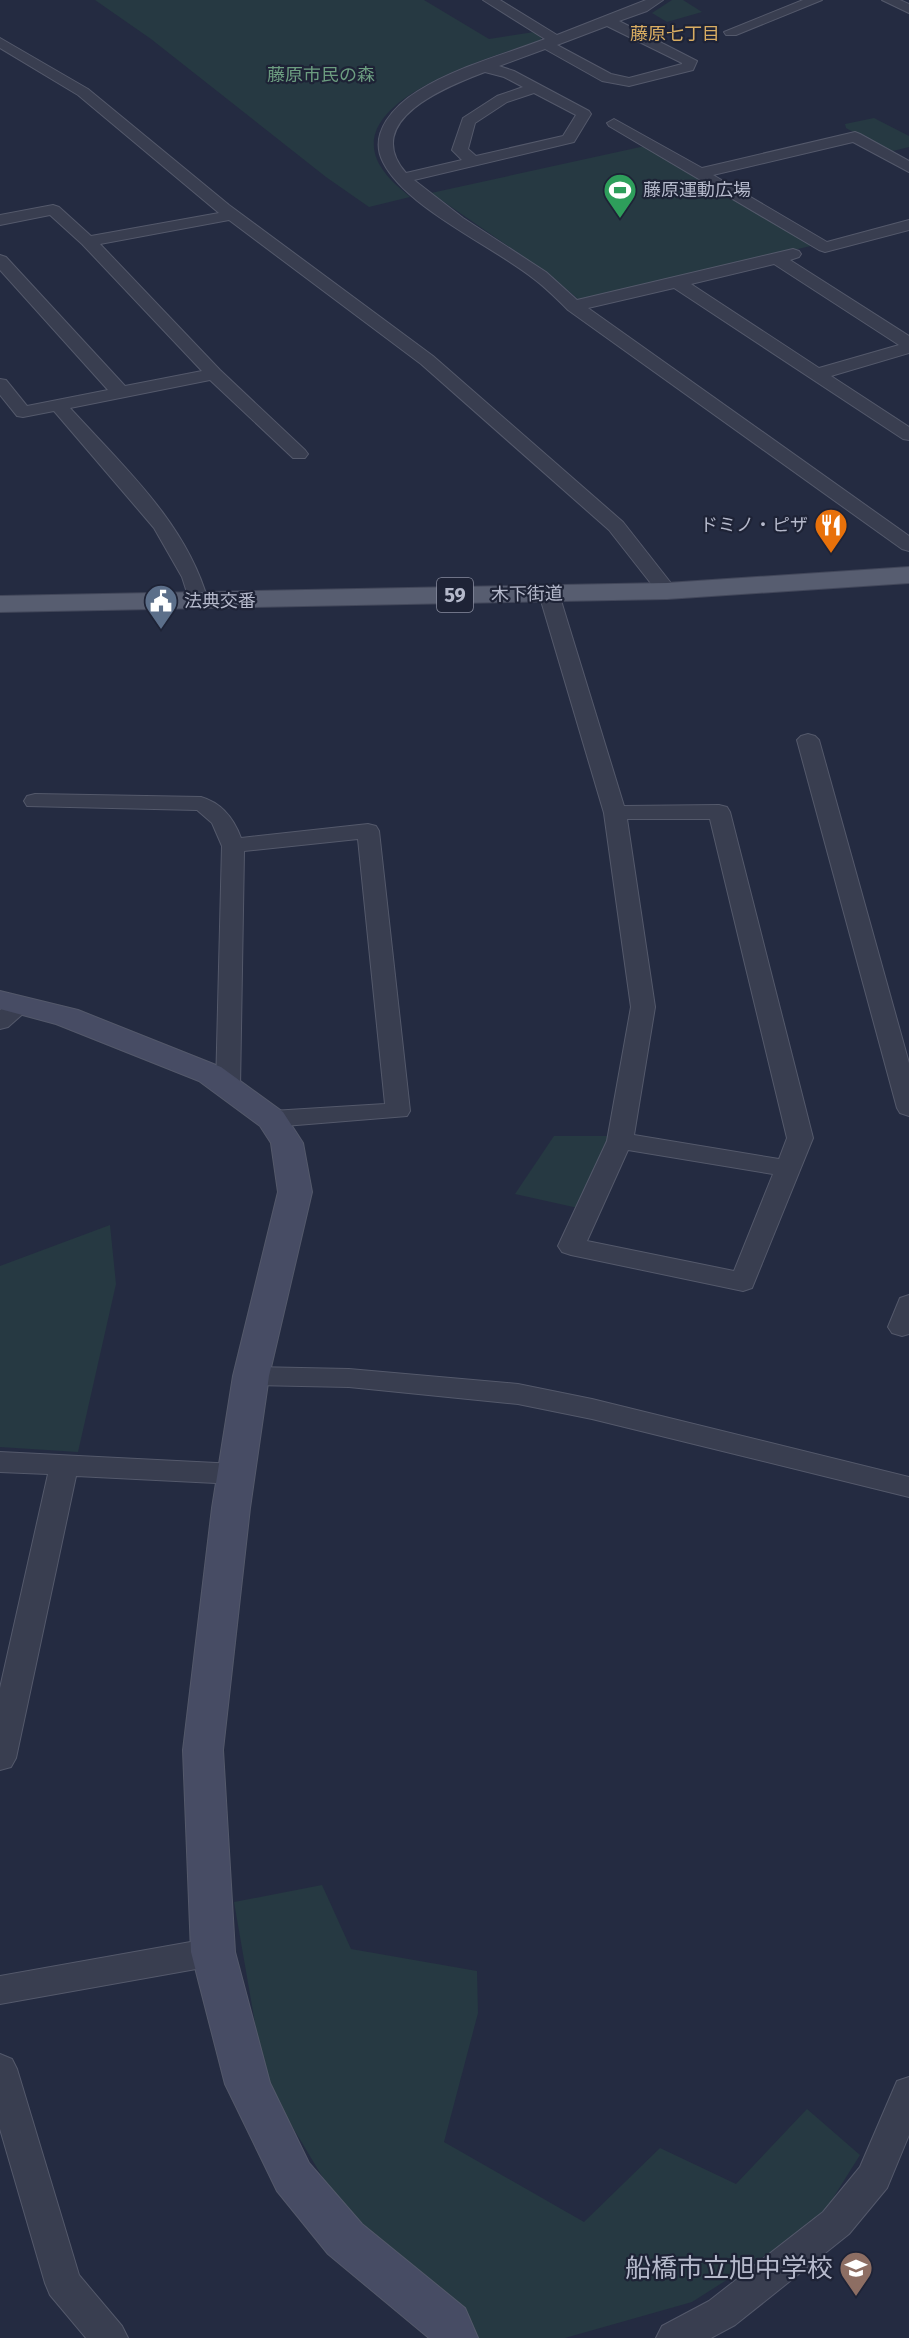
<svg xmlns="http://www.w3.org/2000/svg" width="909" height="2338" font-family="'Fira Sans','Noto Sans JP',sans-serif">
  <style>
    .green { fill: #263942 }
    .lines { fill: none; stroke-linecap: round; stroke-linejoin: round }
    .street-casing { stroke: #54596b; stroke-width: 2 }
    .secondary-casing { stroke: #54596b; stroke-width: 2 }
    .primary-casing { stroke: #42475a; stroke-width: 2 }
    .street { fill: #393e50; fill-rule: evenodd }
    .secondary { fill: #474c64; fill-rule: evenodd }
    .primary { fill: #575d70; fill-rule: evenodd }
    .labels { text-anchor: middle; stroke-width: 4.5; stroke-linejoin: round; paint-order: stroke }
    .far-neighbourhood-label { font-size: 18px; fill: #d9ad62; stroke: #1e2336 }
    .far-park-label { font-size: 18px; fill: #6c9d80; stroke: #1e2336 }
    .far-poi-label { font-size: 18px; fill: #b5b9cb; stroke: #1e2336; text-anchor: start }
    .far-street-label { font-size: 18px; fill: #b5b9cb; stroke: #1e2336 }
    .shield { fill: #1e2336; stroke: #888c9e; stroke-width: 1.5 }
    .shield-label { font-size: 20px; font-weight: bold; fill: #b5b9cb }
    .near-poi-label { font-size: 26px; fill: #b5b9cb; stroke: #1e2336; text-anchor: end }
  </style>
  <rect width="100%" height="100%" fill="#242b41"/>
  <g class="green">
    <path d="M95,0H424L489,39L534,32L541,36V40C500,55 338,98 381,167C388,179 400,188 410,197L369,207L326,177L151,39Z"/>
    <polygon points="672,0 683,0 702,12 667,22 652,13"/>
    <polygon points="874,118 909,136 909,147 889,152 846,128 845,124"/>
    <polygon points="645,146 815,245 579,300 550,275 431,193"/>
    <polygon points="554,1136 612,1136 578,1208 515,1194"/>
    <polygon points="110,1225 116,1284 78,1452 0,1447 0,1266"/>
    <polygon points="322,1885 351,1949 477,1971 478,2013 444,2142 584,2222 660,2148 736,2184 807,2109 860,2155 818,2222 692,2302 565,2338 476,2338 347,2218 265,2081 234,1902"/>
  </g>
  <g class="lines">
    <defs>
      <g id="street">
        <path d="M483,0H500L557,35L646,0H663L647,11L619,21L697,61L693,70L629,86L602,81L545,49L499,66L514,71L589,111L591,114L574,142L414,180L463,218L546,272L577,300L793,249L799,251L801,254L799,257L790,260L909,336V353L831,376L909,427V440L903,439L674,288L588,308L909,536V551L902,549L568,310C557,299 546,288 534,279C493,246 406,208 383,162C368,133 395,105 418,91C456,67 503,55 545,39ZM607,26L682,63V64L629,78L611,74L557,45ZM485,72L504,77L523,87L497,96L463,118L452,150L462,160L406,173C360,120 448,86 485,72ZM534,93L576,115L563,136L476,156L468,149L475,123L507,102ZM774,264L899,345L819,368L691,284Z"/>
        <polygon points="803,0 822,0 736,35 726,35 724,32"/>
        <polygon points="882,0 900,0 909,4 909,13"/>
        <path d="M0,38L88,89L229,205L433,356L623,522L674,587L677,591L674,595H660L609,530L421,364L229,220L100,244L220,370L305,450L308,454L305,458H293L210,380L70,408C123,466 187,524 208,601L205,605H191L182,577L154,528L54,411L23,417L17,416L0,395V379L6,380L27,406L108,390L0,270V255L6,257L125,386L202,371L82,244L50,215L0,225V215L53,205L59,207L91,236L219,213L78,95L0,48Z"/>
        <polygon points="614,119 702,168 855,132 860,134 909,161 909,172 853,142 713,175 827,242 909,220 909,230 825,252 819,250 609,126 607,123"/>
        <path d="M549,588L559,594L624,806L719,805L727,807L730,812L813,1138L752,1288L743,1291L571,1255L562,1252L558,1246L607,1141L631,1007L604,813L539,594ZM627,819H710L787,1138L779,1159L634,1135L655,1007ZM628,1150L773,1174L734,1271L587,1241Z"/>
        <polygon points="808,734 815,736 819,740 909,1063 909,1116 900,1113 897,1108 797,740 801,736"/>
        <path d="M35,794L201,797C222,803 234,819 241,838L368,824L376,826L379,831L410,1111L407,1116L272,1127L263,1124L260,1119L263,1114L272,1111L385,1104L358,839L244,851L240,1088L237,1093L228,1096L219,1093L216,1088L222,846L212,823L197,810L27,806L24,801L27,796Z"/>
        <polygon points="21,998 29,1000 33,1005 8,1027 0,1029 0,1010 13,1000"/>
        <polygon points="909,1295 909,1334 902,1336 892,1333 888,1327 900,1298"/>
        <polygon points="251,1367 349,1369 518,1384 592,1399 909,1477 909,1497 592,1419 518,1404 349,1387 251,1385 241,1383 237,1376 241,1369"/>
        <polygon points="0,1452 236,1464 246,1467 250,1474 246,1481 236,1484 76,1476 16,1758 11,1767 0,1770 0,1688 48,1474 0,1472"/>
        <polygon points="213,1938 225,1942 230,1952 225,1962 213,1966 0,2004 0,1976"/>
        <polygon points="0,2054 12,2059 17,2069 79,2275 122,2326 128,2338 86,2338 50,2295 45,2283 0,2129"/>
        <polygon points="909,2077 909,2135 887,2188 849,2234 735,2325 711,2338 656,2338 662,2326 709,2301 823,2212 860,2167 897,2081"/>
      </g>
      <polygon id="secondary" points="0,991 78,1010 221,1067 283,1112 303,1143 312,1192 269,1376 250,1508 223,1750 235,1952 270,2083 309,2163 362,2224 465,2308 478,2338 429,2338 328,2254 277,2191 225,2084 191,1952 183,1750 212,1508 233,1376 278,1192 271,1143 260,1126 199,1081 56,1024 0,1009"/>
      <polygon id="primary" points="909,567 909,583 667,599 0,612 0,596 667,583"/>
    </defs>
    <use href="#street" class="street-casing"/>
    <use href="#secondary" class="secondary-casing"/>
    <use href="#primary" class="primary-casing"/>
    <use href="#street" class="street"/>
    <use href="#secondary" class="secondary"/>
    <use href="#primary" class="primary"/>
  </g>
  <defs>
    <symbol id="stadium-pin" viewBox="-11 -11 22 30"><path d="M0 17L-7.5 6A9.5 9.5 0 1 1 7.5 6Z" fill="#2e9e5b" stroke="#1e2336"/><path d="M0-5a6.5 5 0 1 0 0 10a6.5 5 0 1 0 0-10ZM-3.5-1.8h7v3.6h-7Z" fill="#fff"/></symbol>
    <symbol id="restaurant-pin" viewBox="-11 -11 22 30"><path d="M0 17L-7.5 6A9.5 9.5 0 1 1 7.5 6Z" fill="#e8710a" stroke="#1e2336"/><path d="M-5-6h1v4h1v-4h1v4h1v-4h1v5L-1.5 .5V6h-2V.5L-5-1ZM5-6V6H3V1.5H1.5Q1.5-4 5-6Z" fill="#fff"/></symbol>
    <symbol id="civic-pin" viewBox="-11 -11 22 30"><path d="M0 17L-7.5 6A9.5 9.5 0 1 1 7.5 6Z" fill="#5c6f8a" stroke="#1e2336"/><path d="M-.6-6.5H3V-4.5H.6V-3L4-1V1h2V6H-6V1h2V-1L-.6-3ZM-1.2 2.5V6h2.4V2.5Z" fill="#fff"/></symbol>
    <symbol id="school-pin" viewBox="-11 -11 22 30"><path d="M0 17L-7.5 6A9.5 9.5 0 1 1 7.5 6Z" fill="#8d6e63" stroke="#1e2336"/><path d="M0-5L7-2L0 1L-7-2ZM-4 1L0 2.5L4 1V4Q0 6-4 4Z" fill="#fff"/></symbol>
  </defs>
  <g fill-rule="evenodd">
    <use href="#stadium-pin" x="601" y="171" width="38" height="52"/>
    <use href="#restaurant-pin" x="812" y="506" width="38" height="52"/>
    <use href="#civic-pin" x="142" y="582" width="38" height="52"/>
    <use href="#school-pin" x="837" y="2249" width="38" height="52"/>
  </g>
  <g class="labels">
    <g class="far-neighbourhood-label">
      <text x="675" y="40">藤原七丁目</text>
    </g>
    <g class="far-park-label">
      <text x="321" y="81">藤原市民の森</text>
    </g>
    <g class="far-poi-label">
      <text x="643" y="196">藤原運動広場</text>
      <text x="808" y="531" text-anchor="end">ドミノ・ピザ</text>
      <text x="184" y="607">法典交番</text>
    </g>
    <g class="far-street-label">
      <text transform="translate(527 594) rotate(-1)" y="6">木下街道</text>
    </g>
    <rect class="shield" x="437" y="578" width="36" height="34" rx="4.5"/>
    <g class="shield-label">
      <text x="455" y="602">59</text>
    </g>
    <g class="near-poi-label">
      <text x="833" y="2277">船橋市立旭中学校</text>
    </g>
  </g>
</svg>
